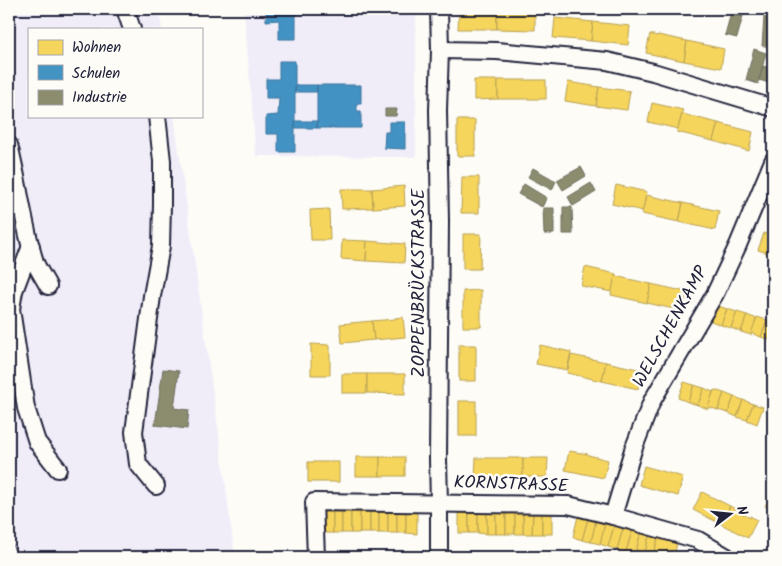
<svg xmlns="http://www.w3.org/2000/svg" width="782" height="566" font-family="Kalam,sans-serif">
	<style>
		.built { fill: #f0edf9 }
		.homes { fill: #f6d55c; stroke: #b69f52 }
		.schools { fill: #4393c3; stroke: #39719a }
		.industry { fill: #8c8c6e; stroke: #6c6c5f }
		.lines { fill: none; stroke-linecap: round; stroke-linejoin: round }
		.minor-casing { stroke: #22223b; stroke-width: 20 }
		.minor { stroke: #fdfcf7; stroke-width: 16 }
		.rail-casing { stroke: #22223b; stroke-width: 5.5 }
		.rail { stroke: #fdfcf7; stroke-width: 4; stroke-dasharray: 11; stroke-linecap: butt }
		.labels { text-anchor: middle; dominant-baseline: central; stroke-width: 5; stroke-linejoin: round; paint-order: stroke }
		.street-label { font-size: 18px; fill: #22223b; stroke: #fdfcf7 }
	</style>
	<rect width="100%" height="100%" fill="#fdfcf7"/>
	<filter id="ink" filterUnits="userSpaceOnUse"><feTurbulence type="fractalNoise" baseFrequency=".02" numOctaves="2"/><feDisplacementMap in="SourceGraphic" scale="10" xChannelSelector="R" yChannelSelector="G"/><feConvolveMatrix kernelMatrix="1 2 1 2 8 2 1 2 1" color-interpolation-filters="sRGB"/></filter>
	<g filter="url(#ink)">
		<g class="built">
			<path d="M 9,9 L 159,9 L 162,29 L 29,29 L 29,116 L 174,116 L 220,442 L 235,557 L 9,557 Z"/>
			<path d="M 244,9 L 416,9 L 416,157 L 256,156 Z"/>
		</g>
		<g class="homes">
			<path d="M 459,9 L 497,9 L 497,29 L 458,29 Z"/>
			<path d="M 497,9 L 535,10 L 535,30 L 497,29 Z"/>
			<path d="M 555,18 L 593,22 L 591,41 L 553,38 Z"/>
			<path d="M 593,22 L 630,26 L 628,45 L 591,41 Z"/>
			<path d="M 650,34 L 657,36 L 658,35 L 687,41 L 684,61 L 646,53 Z"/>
			<path d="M 687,41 L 724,49 L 721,68 L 684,61 Z"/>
			<path d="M 474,80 L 498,80 L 498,99 L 474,100 Z"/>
			<rect x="498" y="80" width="48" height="19"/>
			<path d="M 568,82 L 599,87 L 596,106 L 565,101 Z"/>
			<path d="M 599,87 L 630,91 L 627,110 L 596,106 Z"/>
			<path d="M 652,103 L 683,110 L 678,129 L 648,122 Z"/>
			<path d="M 682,114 L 718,123 L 713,141 L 677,132 Z"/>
			<rect x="457" y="120" width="18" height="36"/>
			<path d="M 718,123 L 753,132 L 749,151 L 713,141 Z"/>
			<path d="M 462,177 L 479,177 L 479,213 L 461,213 Z"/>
			<path d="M 616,185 L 647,192 L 643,211 L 612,204 Z"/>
			<path d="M 404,186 L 405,206 L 373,208 L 372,189 Z"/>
			<path d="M 341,189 L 372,189 L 373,208 L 342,209 Z"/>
			<path d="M 646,195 L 683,203 L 679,222 L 642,214 Z"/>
			<path d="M 683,203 L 719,211 L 715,230 L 679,222 Z"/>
			<path d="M 329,209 L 330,240 L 311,240 L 310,210 Z"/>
			<path d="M 764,233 L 773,236 L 768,253 L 758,250 Z"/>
			<path d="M 463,234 L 481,234 L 480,269 L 463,269 Z"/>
			<path d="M 342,240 L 367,241 L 366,261 L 341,259 Z"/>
			<path d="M 367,241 L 405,244 L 404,263 L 366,261 Z"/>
			<path d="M 585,267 L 616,274 L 612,292 L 581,286 Z"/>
			<path d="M 615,276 L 651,284 L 647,303 L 611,295 Z"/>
			<path d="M 651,284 L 687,292 L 683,311 L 647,303 Z"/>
			<path d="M 481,290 L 481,327 L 463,327 L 463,291 Z"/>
			<path d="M 716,305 L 727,309 L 721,325 L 711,321 Z"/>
			<path d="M 727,309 L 737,312 L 731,328 L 721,325 Z"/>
			<path d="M 737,312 L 747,315 L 741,332 L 731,328 Z"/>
			<path d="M 747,315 L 757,319 L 751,335 L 741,332 Z"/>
			<path d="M 403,317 L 405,337 L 374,340 L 372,321 L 395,319 L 395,318 Z"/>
			<path d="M 757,317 L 767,320 L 761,337 L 751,333 Z"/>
			<path d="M 767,320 L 773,322 L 773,333 L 771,340 L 761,337 Z"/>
			<path d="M 372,321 L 374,340 L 342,343 L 340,324 Z"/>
			<path d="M 311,344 L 330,345 L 330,375 L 311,375 Z"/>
			<rect x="459" y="345" width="17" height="36"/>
			<path d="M 540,345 L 571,352 L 567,370 L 536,364 Z"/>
			<path d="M 571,355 L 606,362 L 602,381 L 567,373 Z"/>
			<path d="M 606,362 L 642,370 L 638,389 L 602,381 Z"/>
			<rect x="342" y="374" width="25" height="19"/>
			<path d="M 367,374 L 405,374 L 405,394 L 367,393 Z"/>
			<path d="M 684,382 L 694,385 L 688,402 L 678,398 Z"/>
			<path d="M 694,385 L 704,388 L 698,405 L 688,402 Z"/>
			<path d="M 704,388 L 713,392 L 708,409 L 698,405 Z"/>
			<path d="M 714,390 L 724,393 L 718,410 L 708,407 Z"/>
			<path d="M 724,393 L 734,397 L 728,413 L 718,410 Z"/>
			<path d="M 734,397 L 743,400 L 737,417 L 728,413 Z"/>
			<path d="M 743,400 L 753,404 L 747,420 L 737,417 Z"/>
			<rect x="459" y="401" width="17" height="35"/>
			<path d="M 753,404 L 763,407 L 757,424 L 747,420 Z"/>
			<path d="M 569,451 L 588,454 L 588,455 L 608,460 L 604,478 L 565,470 Z"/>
			<rect x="356" y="457" width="24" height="19"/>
			<rect x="380" y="457" width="25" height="19"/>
			<path d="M 476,458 L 523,458 L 523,477 L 475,477 Z"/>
			<path d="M 523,458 L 548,458 L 547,477 L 523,477 Z"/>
			<rect x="308" y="462" width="31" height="20"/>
			<path d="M 644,466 L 683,477 L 678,496 L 639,485 Z"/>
			<path d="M 702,492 L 730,506 L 721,524 L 693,510 Z"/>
			<path d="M 773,492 L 773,510 L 765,506 Z"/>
			<path d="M 730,506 L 750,518 L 750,516 L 757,520 L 748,538 L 721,524 Z"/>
			<rect x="323" y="512" width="10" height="21"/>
			<rect x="333" y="512" width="9" height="21"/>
			<rect x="342" y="512" width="9" height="21"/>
			<rect x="351" y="512" width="9" height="21"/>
			<rect x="360" y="512" width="10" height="21"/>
			<rect x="370" y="512" width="9" height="21"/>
			<rect x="379" y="512" width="9" height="21"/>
			<rect x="388" y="512" width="9" height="21"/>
			<rect x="397" y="512" width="9" height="21"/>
			<path d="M 406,512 L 417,512 L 417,534 L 406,533 Z"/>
			<rect x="459" y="512" width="10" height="21"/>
			<rect x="469" y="512" width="9" height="21"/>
			<path d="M 478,512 L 487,512 L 487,534 L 478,533 Z"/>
			<rect x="487" y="512" width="9" height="22"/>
			<path d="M 496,512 L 506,513 L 506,534 L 496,534 Z"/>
			<path d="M 533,512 L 542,513 L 542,534 L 532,534 Z"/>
			<path d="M 533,512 L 532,534 L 523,534 L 523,513 Z"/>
			<rect x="506" y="513" width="9" height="21"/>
			<rect x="515" y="513" width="8" height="21"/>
			<rect x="542" y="513" width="10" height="21"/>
			<path d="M 578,516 L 588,519 L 582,540 L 573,537 Z"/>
			<path d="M 588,519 L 596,521 L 591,542 L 582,540 Z"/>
			<path d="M 596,521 L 605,524 L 600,544 L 591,542 Z"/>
			<path d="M 605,524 L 614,526 L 608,547 L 600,544 Z"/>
			<path d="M 614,526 L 623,529 L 617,550 L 608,547 Z"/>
			<path d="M 623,529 L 632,531 L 626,552 L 617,550 Z"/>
			<path d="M 632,531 L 641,533 L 635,554 L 626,552 Z"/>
			<path d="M 641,533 L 649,536 L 644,557 L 635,554 Z"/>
			<path d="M 649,536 L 658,538 L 653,557 L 644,557 Z"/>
			<path d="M 658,538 L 677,543 L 674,557 L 653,557 Z"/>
		</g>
		<g class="schools">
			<path d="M 266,9 L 296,9 L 296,39 L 279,39 L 279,20 L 266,21 Z"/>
			<rect x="296" y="9" width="21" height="5"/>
			<rect x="317" y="9" width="44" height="5"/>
			<path d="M 279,61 L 295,61 L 295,152 L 278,152 L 278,134 L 266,134 L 266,116 L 278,115 L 279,98 L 266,98 L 266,79 L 279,79 Z"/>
			<path d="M 296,85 L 317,85 L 317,92 L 295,92 Z"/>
			<path d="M 317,85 L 361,85 L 361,103 L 357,103 L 357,111 L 361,111 L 361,128 L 317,128 Z"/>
			<rect x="295" y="121" width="22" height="7"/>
			<path d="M 389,122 L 405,122 L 405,149 L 384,148 L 385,132 L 389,132 Z"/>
		</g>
		<g class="industry">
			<path d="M 732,9 L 744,12 L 737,38 L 725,35 Z"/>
			<path d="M 764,17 L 773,19 L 773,46 L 762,46 Z"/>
			<path d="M 754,49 L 766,53 L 758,84 L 746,80 Z"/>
			<path d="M 763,66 L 770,68 L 769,72 L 772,73 L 769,83 L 759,80 Z"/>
			<path d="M 385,109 L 397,109 L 396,116 L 385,116 Z"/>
			<path d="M 581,167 L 586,176 L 563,190 L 557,180 Z"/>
			<path d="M 533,168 L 556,181 L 552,190 L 528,177 Z"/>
			<path d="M 591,183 L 596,192 L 573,206 L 568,197 Z"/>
			<path d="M 524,184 L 547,198 L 542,207 L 518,194 Z"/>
			<path d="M 563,207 L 572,207 L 573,234 L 563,234 Z"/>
			<path d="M 543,208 L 554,208 L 554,234 L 544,234 Z"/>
			<path d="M 163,369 L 179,371 L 174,408 L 189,410 L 187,429 L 155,425 Z"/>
		</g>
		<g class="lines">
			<defs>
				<g id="minor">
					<path d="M 125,9 L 132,29"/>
					<path d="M 439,9 L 440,50 L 438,110 L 440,221 L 438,459 L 439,503 L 439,557"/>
					<path d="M 440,50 L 497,51 L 607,61 L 653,72 L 773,108"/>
					<path d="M 9,145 C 19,184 23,224 35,262 C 38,270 44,278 48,286"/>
					<path d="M 31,246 L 14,291 L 11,309 L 26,408 L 37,442 L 58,469"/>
					<path d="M 156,486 L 138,464 L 134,432 L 152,296 L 161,246 L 162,204 L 162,161 L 157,116"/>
					<path d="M 613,516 L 633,450 L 652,401 L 715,294 L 738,245 L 773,161"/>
					<path d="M 316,557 L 314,502 L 568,505 L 613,516 L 698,540 L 727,557"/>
				</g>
			</defs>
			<use href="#minor" class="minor-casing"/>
			<use href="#minor" class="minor"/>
			<defs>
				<path id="rail" d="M 9,543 L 15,557"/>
			</defs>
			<use href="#rail" class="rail-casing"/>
			<use href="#rail" class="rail"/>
		</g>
	</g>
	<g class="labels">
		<g class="street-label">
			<text transform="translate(419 283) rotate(-90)">ZOPPENBRÜCKSTRASSE</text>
			<text transform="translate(671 327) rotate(-61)">WELSCHENKAMP</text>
			<text transform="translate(511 485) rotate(2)">KORNSTRASSE</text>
		</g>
	</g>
	<rect width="782" height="566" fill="none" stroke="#fdfcf7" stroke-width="30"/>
	<rect x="15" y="15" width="752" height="536" fill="none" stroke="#22223b" stroke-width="2" filter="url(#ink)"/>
	<rect x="28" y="28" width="175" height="90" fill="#fdfcf7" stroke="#a5a5ac"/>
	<rect x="38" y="40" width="25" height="15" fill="#f6d55c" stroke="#a5a5ac"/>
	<text x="72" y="52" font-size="15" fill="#22223b">Wohnen</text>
	<rect x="38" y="65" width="25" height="15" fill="#4393c3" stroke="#a5a5ac"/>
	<text x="72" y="78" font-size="15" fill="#22223b">Schulen</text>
	<rect x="38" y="90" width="25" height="15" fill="#8c8c6e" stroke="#a5a5ac"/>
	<text x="72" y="102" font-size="15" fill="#22223b">Industrie</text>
	<g transform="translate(730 514) rotate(74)" stroke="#fdfcf7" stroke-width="4" paint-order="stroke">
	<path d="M0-4L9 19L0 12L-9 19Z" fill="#22223b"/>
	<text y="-8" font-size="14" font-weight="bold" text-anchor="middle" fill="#22223b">N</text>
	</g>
</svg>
